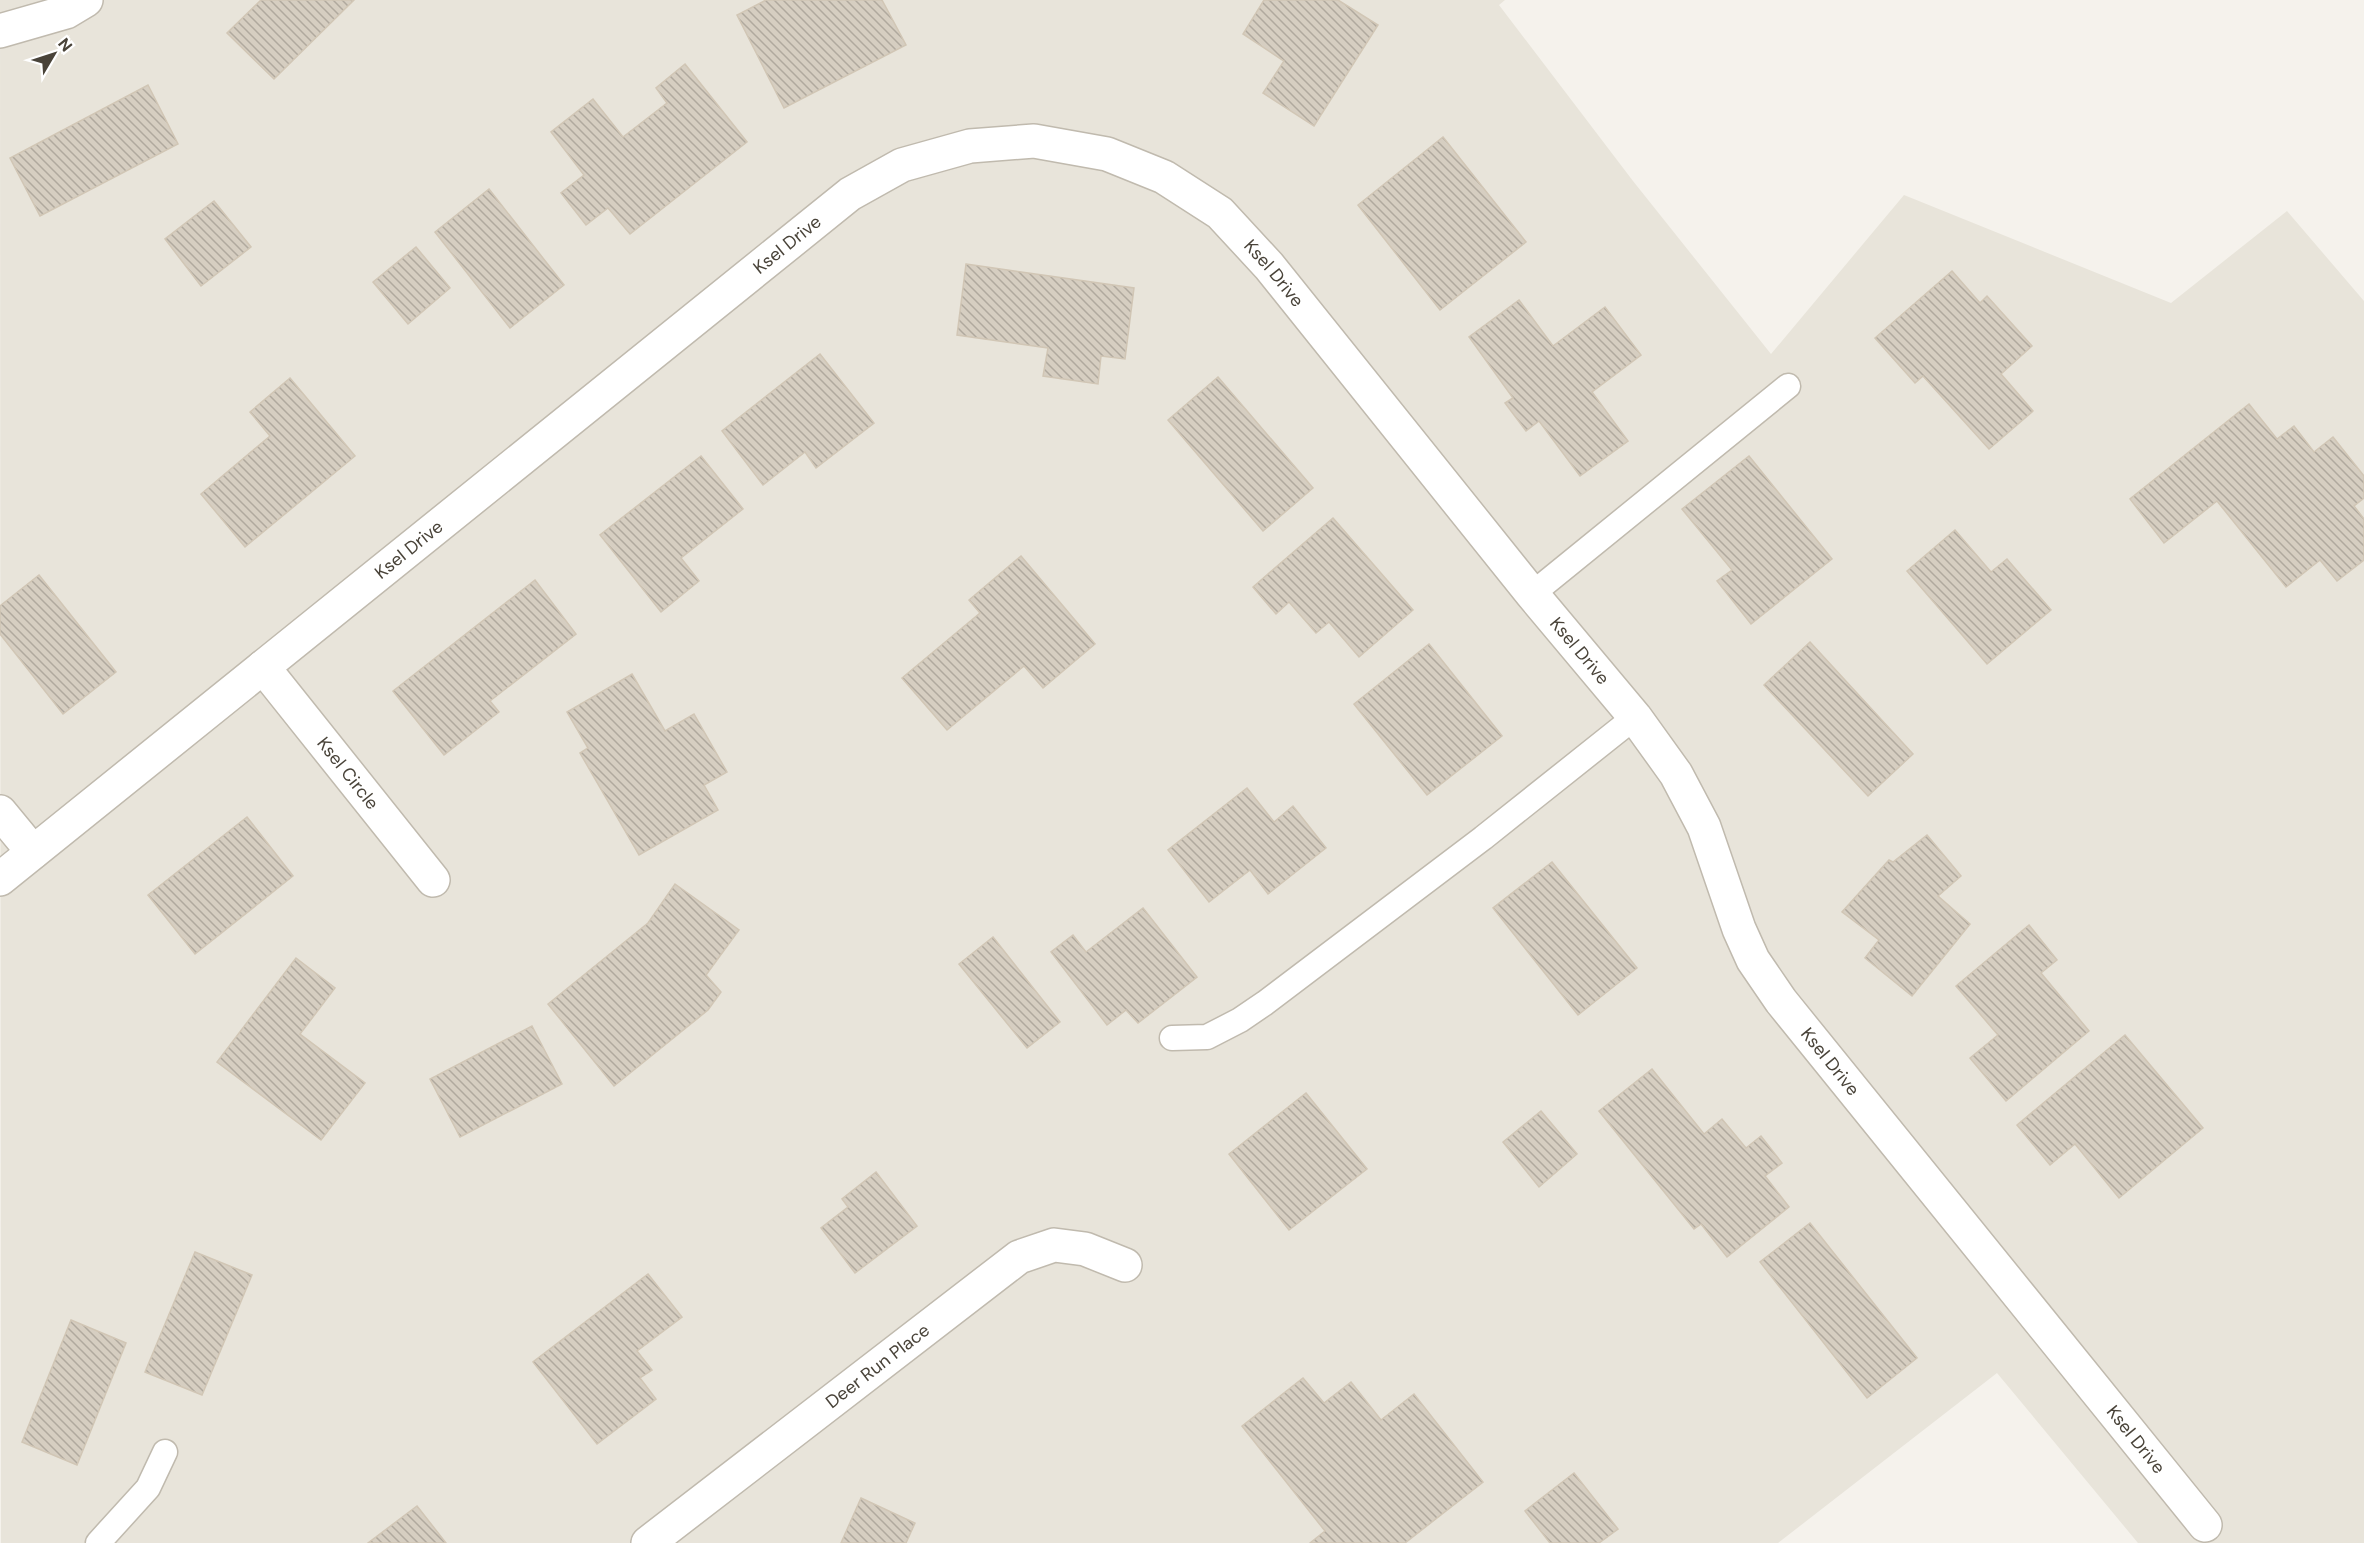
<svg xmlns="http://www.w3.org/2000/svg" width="2364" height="1543" font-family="'DM Sans',sans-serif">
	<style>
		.residential { fill: #e8e4da }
		.building { fill: url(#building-back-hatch); stroke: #d1c6b5; stroke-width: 1.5 }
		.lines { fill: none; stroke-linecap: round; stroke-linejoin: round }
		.lane-casing { stroke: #c0baae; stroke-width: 27 }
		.street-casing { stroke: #c0baae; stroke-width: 36 }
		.lane { stroke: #fff; stroke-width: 24 }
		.street { stroke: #fff; stroke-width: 33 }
		.labels { text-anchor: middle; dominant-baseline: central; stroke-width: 4.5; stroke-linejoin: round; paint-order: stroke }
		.street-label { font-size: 18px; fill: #494339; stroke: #fff }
	</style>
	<defs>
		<pattern id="building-back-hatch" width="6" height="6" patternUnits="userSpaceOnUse" patternTransform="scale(1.5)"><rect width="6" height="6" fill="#d6cec1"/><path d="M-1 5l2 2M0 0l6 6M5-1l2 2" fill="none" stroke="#b0a99e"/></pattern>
	</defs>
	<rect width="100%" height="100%" fill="#f5f2ec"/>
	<path class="residential" d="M 0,0 L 1505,0 L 1499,5 L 1633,181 L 1771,354 L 1904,195 L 2171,303 L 2287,211 L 2364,301 L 2364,1543 L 2138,1543 L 1997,1373 L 1778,1543 L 1,1543 Z"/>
	<g class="building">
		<path d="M 261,0 L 354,0 L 274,79 L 227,33 Z"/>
		<path d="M 766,0 L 882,0 L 906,45 L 784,108 L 737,15 Z"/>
		<path d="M 1264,0 L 1338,0 L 1378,25 L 1314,126 L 1263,93 L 1284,61 L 1243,34 Z"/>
		<path d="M 685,64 L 747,142 L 630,234 L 608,208 L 586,225 L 561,193 L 584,175 L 551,132 L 593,99 L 623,137 L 667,103 L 656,88 Z"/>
		<path d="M 148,85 L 178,144 L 40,216 L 10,158 Z"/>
		<path d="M 1443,137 L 1526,242 L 1440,310 L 1358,205 Z"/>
		<path d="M 489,189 L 564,285 L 510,328 L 435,232 Z"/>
		<path d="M 214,201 L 251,247 L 201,286 L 165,239 Z"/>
		<path d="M 416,247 L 450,288 L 408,324 L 373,282 Z"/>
		<path d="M 966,264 L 1134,288 L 1125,359 L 1101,356 L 1098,384 L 1043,376 L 1048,348 L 957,335 Z"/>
		<path d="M 1952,271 L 1980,303 L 1987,296 L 2032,346 L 2001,374 L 2033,411 L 1989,449 L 1923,376 L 1915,383 L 1875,338 Z"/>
		<path d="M 1519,300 L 1553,346 L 1605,307 L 1641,355 L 1592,392 L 1628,441 L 1580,476 L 1539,421 L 1526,431 L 1505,403 L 1513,398 L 1469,337 Z"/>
		<path d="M 820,354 L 874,423 L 816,468 L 805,452 L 763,485 L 722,431 Z"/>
		<path d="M 1218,377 L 1313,488 L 1263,531 L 1168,420 Z"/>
		<path d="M 290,378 L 355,456 L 245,547 L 201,494 L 270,436 L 250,412 Z"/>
		<path d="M 2249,404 L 2277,439 L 2294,426 L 2314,452 L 2333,437 L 2364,476 L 2364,498 L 2354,506 L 2364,519 L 2364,560 L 2337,581 L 2320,560 L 2286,587 L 2217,501 L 2164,543 L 2130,499 Z"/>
		<path d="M 701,456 L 743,509 L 681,558 L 699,581 L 661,612 L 600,535 Z"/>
		<path d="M 1749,456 L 1832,559 L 1751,624 L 1717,581 L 1732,570 L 1682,509 Z"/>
		<path d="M 1333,518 L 1413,610 L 1359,657 L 1329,622 L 1316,633 L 1289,602 L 1276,614 L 1253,587 Z"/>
		<path d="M 1955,530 L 1991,572 L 2007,559 L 2051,610 L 1987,664 L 1907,571 Z"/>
		<path d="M 1021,556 L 1095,644 L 1043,688 L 1024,666 L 947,730 L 902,678 L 980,613 L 969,600 Z"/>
		<path d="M 39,575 L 116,672 L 63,714 L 0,634 L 0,606 Z"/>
		<path d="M 535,580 L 576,634 L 490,701 L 499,712 L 444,755 L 393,691 Z"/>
		<path d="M 1810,642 L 1913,754 L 1868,796 L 1764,685 Z"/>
		<path d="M 1429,644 L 1502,736 L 1427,795 L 1354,704 Z"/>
		<path d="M 632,674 L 665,731 L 694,714 L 727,772 L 704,785 L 718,810 L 639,855 L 580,753 L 588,748 L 567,712 Z"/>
		<path d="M 1247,788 L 1274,822 L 1293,806 L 1326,848 L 1268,894 L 1250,870 L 1209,902 L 1168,850 Z"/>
		<path d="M 247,817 L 293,876 L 195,954 L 148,895 Z"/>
		<path d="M 1927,835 L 1961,876 L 1938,896 L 1970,924 L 1912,996 L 1865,958 L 1879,940 L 1842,912 L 1889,860 L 1893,862 Z"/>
		<path d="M 1552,862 L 1637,968 L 1578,1015 L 1493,908 Z"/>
		<path d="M 675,884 L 739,930 L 706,975 L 721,992 L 708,1010 L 614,1086 L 548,1004 L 648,923 Z"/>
		<path d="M 1143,908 L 1197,977 L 1138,1023 L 1126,1010 L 1107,1025 L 1051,952 L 1073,935 L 1086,952 Z"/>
		<path d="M 2029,925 L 2057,960 L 2041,973 L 2089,1031 L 2006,1101 L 1970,1058 L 1998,1035 L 1956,986 Z"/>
		<path d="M 993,937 L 1060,1022 L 1027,1048 L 959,964 Z"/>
		<path d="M 296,958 L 335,988 L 300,1034 L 365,1083 L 321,1140 L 217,1062 Z"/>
		<path d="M 532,1026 L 562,1084 L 460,1137 L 430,1079 Z"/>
		<path d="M 2125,1035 L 2203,1128 L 2119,1198 L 2075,1144 L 2050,1165 L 2017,1125 Z"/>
		<path d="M 1652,1069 L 1704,1134 L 1722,1119 L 1746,1148 L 1761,1136 L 1782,1163 L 1765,1176 L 1789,1207 L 1727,1257 L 1701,1224 L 1694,1229 L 1599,1111 Z"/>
		<path d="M 1306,1093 L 1367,1169 L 1289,1230 L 1229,1154 Z"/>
		<path d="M 1541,1111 L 1577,1154 L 1539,1187 L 1503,1142 Z"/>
		<path d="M 876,1172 L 917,1226 L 855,1273 L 821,1228 L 848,1207 L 842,1199 Z"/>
		<path d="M 1810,1223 L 1917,1358 L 1867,1398 L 1760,1262 Z"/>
		<path d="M 195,1252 L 252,1275 L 202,1395 L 145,1372 Z"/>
		<path d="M 648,1274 L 682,1317 L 637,1351 L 652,1370 L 640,1378 L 656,1399 L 597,1444 L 533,1362 Z"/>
		<path d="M 71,1320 L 126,1343 L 77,1465 L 22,1442 Z"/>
		<path d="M 1303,1378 L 1324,1403 L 1351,1382 L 1381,1420 L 1414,1394 L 1483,1482 L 1405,1543 L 1310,1543 L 1325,1531 L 1242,1426 Z"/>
		<path d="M 1574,1473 L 1618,1529 L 1599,1543 L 1550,1543 L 1525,1511 Z"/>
		<path d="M 861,1498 L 915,1523 L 906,1543 L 841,1543 Z"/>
		<path d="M 417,1506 L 446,1543 L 368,1543 Z"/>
	</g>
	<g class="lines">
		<defs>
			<g id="lane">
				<path d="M 1532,594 L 1788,386"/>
				<path d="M 1172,1038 L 1207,1037 L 1240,1020 L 1265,1003 L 1483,838 L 1635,717"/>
				<path d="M 98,1543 L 148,1488 L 165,1452"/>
			</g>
			<g id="street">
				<path d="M 0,31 L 66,12 L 86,0"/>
				<path id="s1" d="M 263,667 L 433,880"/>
				<path d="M 0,812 L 33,852"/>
				<path id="s2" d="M 0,879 L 850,194 L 902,165 L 970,146 L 1034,141 L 1107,154 L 1164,177 L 1220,213 L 1269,266 L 1532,594 L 1635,717 L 1676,774 L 1704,827 L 1739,929 L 1753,960 L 1781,1001 L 2205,1525"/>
				<path id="s3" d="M 648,1543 L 1019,1257 L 1054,1245 L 1085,1249 L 1125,1265"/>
			</g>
		</defs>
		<use href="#lane" class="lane-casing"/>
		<use href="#street" class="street-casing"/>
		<use href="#lane" class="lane"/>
		<use href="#street" class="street"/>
	</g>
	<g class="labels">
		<g class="street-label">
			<text stroke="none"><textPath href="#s2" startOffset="1011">Ksel Drive</textPath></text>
			<text stroke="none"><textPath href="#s2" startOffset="1569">Ksel Drive</textPath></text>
			<text stroke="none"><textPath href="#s2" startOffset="525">Ksel Drive</textPath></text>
			<text stroke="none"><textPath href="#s2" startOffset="2055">Ksel Drive</textPath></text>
			<text stroke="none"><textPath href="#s1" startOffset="136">Ksel Circle</textPath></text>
			<text stroke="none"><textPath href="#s2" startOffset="2541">Ksel Drive</textPath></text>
			<text stroke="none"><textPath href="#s3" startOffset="290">Deer Run Place</textPath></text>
			<text stroke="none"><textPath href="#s2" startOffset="3027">Ksel Drive</textPath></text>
		</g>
	</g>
	<g transform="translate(54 54) rotate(51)" stroke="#ffffff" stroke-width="4.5" paint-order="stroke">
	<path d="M0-4.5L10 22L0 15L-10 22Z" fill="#494339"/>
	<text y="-9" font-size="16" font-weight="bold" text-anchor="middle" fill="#494339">N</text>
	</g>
</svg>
